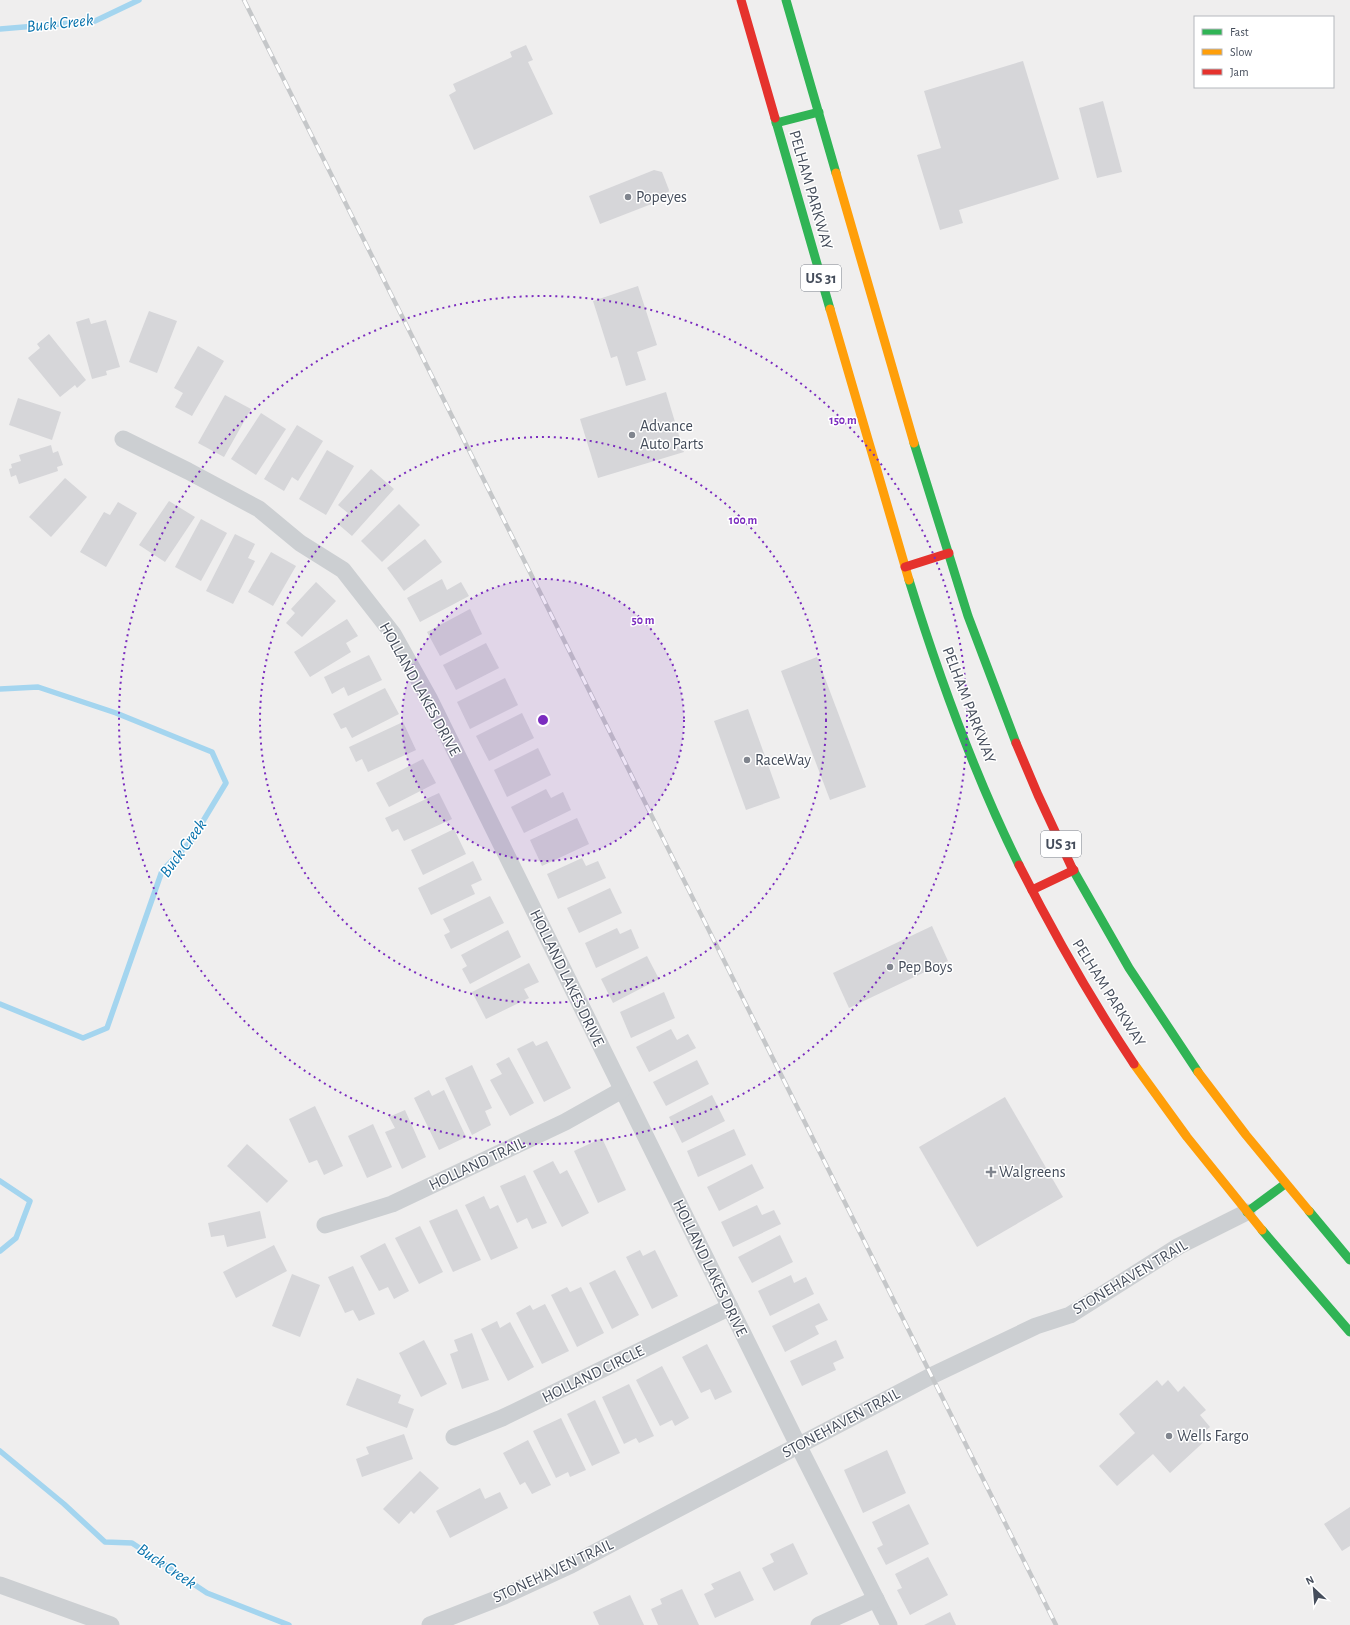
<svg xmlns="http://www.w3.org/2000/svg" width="1350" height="1625" font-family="'Alegreya Sans',sans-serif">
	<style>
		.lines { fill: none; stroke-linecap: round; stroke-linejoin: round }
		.stream { stroke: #a4d5ef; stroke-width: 5.5 }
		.building { fill: #d6d6d9 }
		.street { stroke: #cccfd2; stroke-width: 17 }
		.fast { stroke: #30b455; stroke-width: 9 }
		.slow { stroke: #ff9f0a; stroke-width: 9 }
		.jam { stroke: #e5322d; stroke-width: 9 }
		.rail-casing { stroke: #c5c7c9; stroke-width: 4.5 }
		.rail { stroke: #fff; stroke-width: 3; stroke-dasharray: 9; stroke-linecap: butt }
		.ring { fill: none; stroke: #7b2cbf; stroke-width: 2; stroke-dasharray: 2 4 }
		.poi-dot { fill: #80858e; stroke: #fff; stroke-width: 1.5 }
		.labels { text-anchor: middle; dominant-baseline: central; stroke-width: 3; stroke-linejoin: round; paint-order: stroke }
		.shield { fill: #fff; stroke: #7d828c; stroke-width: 1 }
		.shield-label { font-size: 15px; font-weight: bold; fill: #454d5b }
		.street-label { font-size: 16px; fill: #454d5b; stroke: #fff }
		.poi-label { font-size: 16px; fill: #454d5b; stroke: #fff; text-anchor: start }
		.water-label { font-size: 17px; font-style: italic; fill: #0772ac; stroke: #fff }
		.centre { fill: #7b2cbf; stroke: #fff; stroke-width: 2 }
		.ring-label { font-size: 12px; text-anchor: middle; font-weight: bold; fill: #7b2cbf; stroke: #fff; stroke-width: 3; stroke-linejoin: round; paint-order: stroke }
	</style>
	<rect width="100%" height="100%" fill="#efeeee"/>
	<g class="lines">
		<g class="stream">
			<path d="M 0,29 L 95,21 L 139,0"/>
			<path d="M 0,689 L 38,687 L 116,713 L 212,752 L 226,783 L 191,841 L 162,871 L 107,1028 L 83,1038 L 0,1004"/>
			<path d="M 0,1181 L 30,1201 L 16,1238 L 0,1251"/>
			<path d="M 0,1451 L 64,1504 L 105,1542 L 132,1543 L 207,1593 L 289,1625"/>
		</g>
	</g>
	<g class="building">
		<path d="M 526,45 L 533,60 L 528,62 L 553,114 L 474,150 L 449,95 L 456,91 L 453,84 L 512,57 L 510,52 Z"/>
		<path d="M 1023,61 L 1059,179 L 959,210 L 963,223 L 940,230 L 917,155 L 941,148 L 924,91 Z"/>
		<path d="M 1103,101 L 1122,172 L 1097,178 L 1079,108 Z"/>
		<path d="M 654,170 L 662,172 L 669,190 L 667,198 L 600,224 L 589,196 Z"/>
		<path d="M 638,286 L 657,345 L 637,352 L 646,380 L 626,386 L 617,356 L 611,358 L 593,301 Z"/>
		<path d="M 149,311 L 177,321 L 157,373 L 129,362 Z"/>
		<path d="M 89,318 L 91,324 L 106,320 L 120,367 L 106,371 L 107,375 L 92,379 L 76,322 Z"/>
		<path d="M 49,334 L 86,380 L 77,388 L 75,385 L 60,397 L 28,358 L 40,348 L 37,344 Z"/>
		<path d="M 198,346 L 224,361 L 192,416 L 175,407 L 183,393 L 174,388 Z"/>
		<path d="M 666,392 L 684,452 L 598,478 L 580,419 Z"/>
		<path d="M 225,395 L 251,409 L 224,457 L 198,443 Z"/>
		<path d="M 18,398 L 61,412 L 52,440 L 9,425 Z"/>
		<path d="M 261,413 L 286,429 L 256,475 L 231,459 Z"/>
		<path d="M 297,425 L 323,441 L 298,481 L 292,477 L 284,491 L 264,479 Z"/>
		<path d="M 51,445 L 53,453 L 58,451 L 63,465 L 57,467 L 58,471 L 19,484 L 16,475 L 11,477 L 9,469 L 12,468 L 11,464 L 21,461 L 19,455 Z"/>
		<path d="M 327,450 L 354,466 L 326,515 L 299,499 Z"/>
		<path d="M 371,469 L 394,489 L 352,536 L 338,524 L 348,513 L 338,505 Z"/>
		<path d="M 65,478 L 87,497 L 51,537 L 29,517 Z"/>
		<path d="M 169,501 L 195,517 L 165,562 L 139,545 Z"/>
		<path d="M 118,502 L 137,513 L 106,567 L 80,552 L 104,512 L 110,515 Z"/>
		<path d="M 399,504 L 420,525 L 382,562 L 361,541 Z"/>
		<path d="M 201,519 L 227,533 L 201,581 L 175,567 Z"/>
		<path d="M 235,534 L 255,544 L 248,558 L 255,561 L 233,604 L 206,591 Z"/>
		<path d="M 425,539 L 442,562 L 404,591 L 387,568 Z"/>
		<path d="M 271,552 L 296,566 L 273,606 L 248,592 Z"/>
		<path d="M 442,579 L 447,590 L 461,582 L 469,596 L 420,622 L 407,598 Z"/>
		<path d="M 316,582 L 336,601 L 302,637 L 286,623 L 295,613 L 291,609 Z"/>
		<path d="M 470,609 L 482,634 L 440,656 L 427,632 Z"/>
		<path d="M 347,619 L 358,636 L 346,643 L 351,652 L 310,677 L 294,652 Z"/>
		<path d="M 486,643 L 499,668 L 456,690 L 443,665 Z"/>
		<path d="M 369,655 L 382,680 L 348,696 L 344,687 L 332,694 L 324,677 Z"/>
		<path d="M 817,657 L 866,787 L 830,800 L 781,671 Z"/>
		<path d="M 505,678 L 518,705 L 470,729 L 457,702 Z"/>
		<path d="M 385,688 L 399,714 L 352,738 L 346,727 L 341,729 L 333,714 Z"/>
		<path d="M 748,709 L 780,798 L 746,810 L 714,721 Z"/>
		<path d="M 522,713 L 534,738 L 489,761 L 476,736 Z"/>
		<path d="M 403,722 L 416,750 L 368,772 L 362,759 L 356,762 L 349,747 Z"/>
		<path d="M 538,748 L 551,775 L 507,797 L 494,770 Z"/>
		<path d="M 423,759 L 436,783 L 389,807 L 376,783 Z"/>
		<path d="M 546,789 L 551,798 L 563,792 L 571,810 L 524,833 L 511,807 Z"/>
		<path d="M 439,793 L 452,819 L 404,841 L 398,829 L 392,832 L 385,818 Z"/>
		<path d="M 577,818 L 589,844 L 542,866 L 530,840 Z"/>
		<path d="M 454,829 L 466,854 L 423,875 L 411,850 Z"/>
		<path d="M 582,858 L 586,866 L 598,861 L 606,878 L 558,899 L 547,874 Z"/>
		<path d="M 473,861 L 482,880 L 471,885 L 475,894 L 431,915 L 418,888 Z"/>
		<path d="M 610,888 L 622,913 L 579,933 L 567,908 Z"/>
		<path d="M 490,896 L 504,923 L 451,949 L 444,935 L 450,932 L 443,919 Z"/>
		<path d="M 932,926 L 948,961 L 849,1008 L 833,973 Z"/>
		<path d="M 617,928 L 620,934 L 631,929 L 639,948 L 596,968 L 585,943 Z"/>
		<path d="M 508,930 L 521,957 L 470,984 L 462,969 L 467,966 L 461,955 Z"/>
		<path d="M 647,956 L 659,979 L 613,1003 L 601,979 Z"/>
		<path d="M 529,963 L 539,982 L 524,989 L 529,998 L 486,1019 L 472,992 Z"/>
		<path d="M 664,992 L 675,1018 L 631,1038 L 620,1012 Z"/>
		<path d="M 671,1029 L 677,1040 L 688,1034 L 696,1048 L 649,1072 L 636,1047 Z"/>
		<path d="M 533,1041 L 536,1046 L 547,1041 L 571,1088 L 544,1102 L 517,1049 Z"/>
		<path d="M 509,1057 L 534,1103 L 510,1116 L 490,1080 L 502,1074 L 496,1064 Z"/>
		<path d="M 697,1060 L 709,1084 L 666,1106 L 653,1082 Z"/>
		<path d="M 472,1065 L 492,1108 L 485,1111 L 491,1125 L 472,1135 L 445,1078 Z"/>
		<path d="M 429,1090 L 432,1096 L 444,1090 L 466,1137 L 439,1150 L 414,1098 Z"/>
		<path d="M 712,1095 L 725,1121 L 682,1143 L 669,1117 Z"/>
		<path d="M 1005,1097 L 1063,1197 L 977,1247 L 919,1147 Z"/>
		<path d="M 315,1106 L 343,1166 L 324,1175 L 317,1160 L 309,1163 L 289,1119 Z"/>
		<path d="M 405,1110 L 426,1157 L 402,1169 L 385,1132 L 395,1128 L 389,1117 Z"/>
		<path d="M 373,1124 L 392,1167 L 367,1178 L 348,1136 Z"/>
		<path d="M 734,1129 L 746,1155 L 698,1177 L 687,1151 Z"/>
		<path d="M 602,1138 L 626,1190 L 598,1203 L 574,1151 Z"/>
		<path d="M 247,1144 L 288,1181 L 267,1203 L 227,1166 Z"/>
		<path d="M 553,1161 L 560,1174 L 567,1170 L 589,1213 L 562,1227 L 533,1171 Z"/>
		<path d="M 752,1164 L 764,1188 L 719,1211 L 707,1187 Z"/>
		<path d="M 525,1175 L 547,1223 L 532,1229 L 527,1218 L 517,1223 L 500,1186 Z"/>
		<path d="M 484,1196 L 490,1209 L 498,1205 L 518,1248 L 491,1260 L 465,1205 Z"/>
		<path d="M 757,1205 L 762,1215 L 774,1210 L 781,1224 L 733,1247 L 721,1222 Z"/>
		<path d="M 457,1209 L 481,1260 L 453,1272 L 429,1221 Z"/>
		<path d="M 260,1211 L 266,1238 L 227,1247 L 224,1235 L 211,1237 L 208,1223 Z"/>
		<path d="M 420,1226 L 443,1272 L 419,1284 L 395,1238 Z"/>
		<path d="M 780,1235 L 793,1262 L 752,1283 L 738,1257 Z"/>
		<path d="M 385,1243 L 409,1291 L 394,1299 L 388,1287 L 379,1291 L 360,1256 Z"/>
		<path d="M 274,1245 L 287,1271 L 236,1298 L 223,1272 Z"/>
		<path d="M 640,1250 L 643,1256 L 655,1250 L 678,1296 L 652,1309 L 626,1257 Z"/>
		<path d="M 353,1266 L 375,1314 L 359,1321 L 353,1310 L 345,1313 L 328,1277 Z"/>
		<path d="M 615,1270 L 639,1315 L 612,1329 L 589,1283 Z"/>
		<path d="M 292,1274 L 320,1285 L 300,1337 L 272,1326 Z"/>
		<path d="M 791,1275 L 794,1283 L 806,1277 L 814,1294 L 770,1316 L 758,1291 Z"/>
		<path d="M 567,1287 L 570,1292 L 581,1287 L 604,1333 L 577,1347 L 551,1295 Z"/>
		<path d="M 819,1303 L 828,1320 L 815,1326 L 819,1334 L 785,1352 L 772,1326 Z"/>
		<path d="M 545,1304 L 569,1351 L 542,1364 L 516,1313 L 530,1305 L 533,1310 Z"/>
		<path d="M 497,1321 L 500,1328 L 510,1322 L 534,1367 L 508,1381 L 481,1329 Z"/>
		<path d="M 472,1333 L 489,1380 L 462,1389 L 450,1354 L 458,1351 L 454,1340 Z"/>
		<path d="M 424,1340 L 447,1384 L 421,1397 L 399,1353 Z"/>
		<path d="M 836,1340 L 844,1358 L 833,1363 L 836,1370 L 802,1386 L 790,1361 Z"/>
		<path d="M 707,1344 L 732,1392 L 715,1400 L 710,1389 L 701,1393 L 682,1357 Z"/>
		<path d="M 662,1366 L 689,1418 L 675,1426 L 672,1420 L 660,1426 L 636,1380 Z"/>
		<path d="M 357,1378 L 401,1395 L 398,1403 L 414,1409 L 407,1428 L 346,1405 Z"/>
		<path d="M 1157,1380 L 1162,1386 L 1168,1380 L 1178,1392 L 1184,1386 L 1206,1410 L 1200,1415 L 1210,1427 L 1203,1433 L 1208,1438 L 1170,1473 L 1153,1454 L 1117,1486 L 1099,1466 L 1135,1433 L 1119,1414 Z"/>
		<path d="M 629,1384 L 654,1436 L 639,1443 L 636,1438 L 624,1444 L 602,1397 Z"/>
		<path d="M 595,1400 L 620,1453 L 592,1466 L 567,1414 Z"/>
		<path d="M 561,1418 L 586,1470 L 570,1477 L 568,1472 L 556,1478 L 533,1431 Z"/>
		<path d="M 404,1434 L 413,1459 L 362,1477 L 356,1459 L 369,1454 L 366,1447 Z"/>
		<path d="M 528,1440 L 551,1485 L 532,1494 L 525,1482 L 520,1485 L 503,1453 Z"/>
		<path d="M 887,1450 L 906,1493 L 863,1513 L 844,1470 Z"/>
		<path d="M 420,1471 L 439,1488 L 414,1514 L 411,1511 L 399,1524 L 383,1509 Z"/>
		<path d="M 480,1488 L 485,1499 L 500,1492 L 508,1508 L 450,1538 L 436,1511 Z"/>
		<path d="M 909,1504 L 929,1544 L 886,1565 L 877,1548 L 883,1545 L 872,1522 Z"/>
		<path d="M 1350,1507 L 1350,1546 L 1342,1551 L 1324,1524 Z"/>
		<path d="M 793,1543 L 808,1574 L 774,1591 L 762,1568 L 774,1562 L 770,1554 Z"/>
		<path d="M 928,1557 L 948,1595 L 910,1615 L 897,1590 L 902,1588 L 895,1574 Z"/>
		<path d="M 740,1571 L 754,1600 L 715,1618 L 704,1594 L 714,1589 L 711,1584 Z"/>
		<path d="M 682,1589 L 699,1625 L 658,1625 L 651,1609 L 662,1604 L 660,1599 Z"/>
		<path d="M 630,1595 L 644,1625 L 599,1625 L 593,1612 Z"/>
		<path d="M 950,1612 L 956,1625 L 924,1625 Z"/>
	</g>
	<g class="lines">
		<g class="street">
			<path d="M 123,439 L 188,471 L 259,509 L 300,543 L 343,570 L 393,634 L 430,700 L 798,1445 L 889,1625"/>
			<path d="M 325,1225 L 392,1204 L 565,1122 L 622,1090"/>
			<path d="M 454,1437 L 502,1418 L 730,1307"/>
			<path d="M 0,1585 L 111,1625"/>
			<path d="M 430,1625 L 504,1596 L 571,1565 L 931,1376 L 1036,1326 L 1070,1315 L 1179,1246 L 1247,1212"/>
			<path d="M 819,1625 L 876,1599"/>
		</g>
		<g class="fast">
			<path d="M 786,0 L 836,173"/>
			<path d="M 775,118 L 830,309"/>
			<path d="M 776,123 L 819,112"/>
			<path d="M 914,443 L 968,616 L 1016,743"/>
			<path d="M 909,580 C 939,677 974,774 1019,865"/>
			<path d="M 1072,868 L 1129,968 L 1198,1072"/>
			<path d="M 1309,1211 L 1350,1260"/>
			<path d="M 1247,1212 L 1285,1184"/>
			<path d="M 1262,1230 L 1350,1332"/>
		</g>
		<g class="slow">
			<path d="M 836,173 L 914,443"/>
			<path d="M 830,309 L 909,580"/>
			<path d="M 1134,1064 L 1187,1137 L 1262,1230"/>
			<path d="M 1198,1072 L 1246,1135 L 1309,1211"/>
		</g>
		<g class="jam">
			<path d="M 741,0 L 775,118"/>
			<path d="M 905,567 L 949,553"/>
			<path d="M 1016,743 L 1038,795 L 1072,868"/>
			<path d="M 1019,865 C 1054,934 1092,1001 1134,1064"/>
			<path d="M 1032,890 L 1074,870"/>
		</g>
		<defs>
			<path id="rail" d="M 244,0 L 1056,1625"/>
		</defs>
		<use href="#rail" class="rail-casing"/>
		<use href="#rail" class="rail"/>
	</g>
	<circle cx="543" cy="720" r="141" fill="#7b2cbf" fill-opacity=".12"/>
	<g class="ring">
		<circle cx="543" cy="720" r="141"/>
		<circle cx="543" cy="720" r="283"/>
		<circle cx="543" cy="720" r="424"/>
	</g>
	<g class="poi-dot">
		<circle cx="628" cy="197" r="4"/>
		<circle cx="632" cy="435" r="4"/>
		<circle cx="747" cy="760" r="4"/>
		<circle cx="890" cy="967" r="4"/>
		<path d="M989 1166h4v4h4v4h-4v4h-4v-4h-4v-4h4z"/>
		<circle cx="1169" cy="1436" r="4"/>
	</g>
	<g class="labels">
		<g class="shield">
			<rect x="801" y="265" width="40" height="26" rx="3"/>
			<rect x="1041" y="831" width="40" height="26" rx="3"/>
		</g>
		<g class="shield-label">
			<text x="821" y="278">US 31</text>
			<text x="1061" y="844">US 31</text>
		</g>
		<g class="street-label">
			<text transform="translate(811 190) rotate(74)">PELHAM PARKWAY</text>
			<text transform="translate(420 689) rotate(61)">HOLLAND LAKES DRIVE</text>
			<text transform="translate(969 705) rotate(69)">PELHAM PARKWAY</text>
			<text transform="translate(567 978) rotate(64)">HOLLAND LAKES DRIVE</text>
			<text transform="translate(1109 993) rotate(58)">PELHAM PARKWAY</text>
			<text transform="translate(477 1164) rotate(-25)">HOLLAND TRAIL</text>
			<text transform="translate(710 1268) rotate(64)">HOLLAND LAKES DRIVE</text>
			<text transform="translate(1130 1277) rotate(-31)">STONEHAVEN TRAIL</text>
			<text transform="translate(593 1374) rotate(-26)">HOLLAND CIRCLE</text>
			<text transform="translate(841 1423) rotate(-28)">STONEHAVEN TRAIL</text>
			<text transform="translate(553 1571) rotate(-25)">STONEHAVEN TRAIL</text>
		</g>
		<g class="poi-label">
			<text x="636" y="197">Popeyes</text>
			<text x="640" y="426">Advance<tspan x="640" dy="18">Auto Parts</tspan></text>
			<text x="755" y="760">RaceWay</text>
			<text x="898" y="967">Pep Boys</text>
			<text x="999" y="1172">Walgreens</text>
			<text x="1177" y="1436">Wells Fargo</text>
		</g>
		<g class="water-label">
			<text transform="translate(60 23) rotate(-6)">Buck Creek</text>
			<text transform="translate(183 848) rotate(-54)">Buck Creek</text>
			<text transform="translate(167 1566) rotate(34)">Buck Creek</text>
		</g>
	</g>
	<circle cx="543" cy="720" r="6" class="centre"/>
	<g class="ring-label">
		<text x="843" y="424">150 m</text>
		<text x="743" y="524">100 m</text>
		<text x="643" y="624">50 m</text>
	</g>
	<rect x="1194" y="16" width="140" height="72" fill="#ffffff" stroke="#b5b8bd"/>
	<rect x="1202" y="29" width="20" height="6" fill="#30b455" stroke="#b5b8bd"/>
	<text x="1230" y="36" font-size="12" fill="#454d5b">Fast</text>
	<rect x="1202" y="49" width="20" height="6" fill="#ff9f0a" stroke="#b5b8bd"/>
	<text x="1230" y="56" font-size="12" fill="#454d5b">Slow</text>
	<rect x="1202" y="69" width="20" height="6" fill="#e5322d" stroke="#b5b8bd"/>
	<text x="1230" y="76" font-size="12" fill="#454d5b">Jam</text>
	<g transform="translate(1314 1589) rotate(334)" stroke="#ffffff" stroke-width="3" paint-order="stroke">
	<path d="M0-3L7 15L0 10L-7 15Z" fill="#454d5b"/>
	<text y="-6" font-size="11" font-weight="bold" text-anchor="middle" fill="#454d5b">N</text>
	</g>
</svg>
